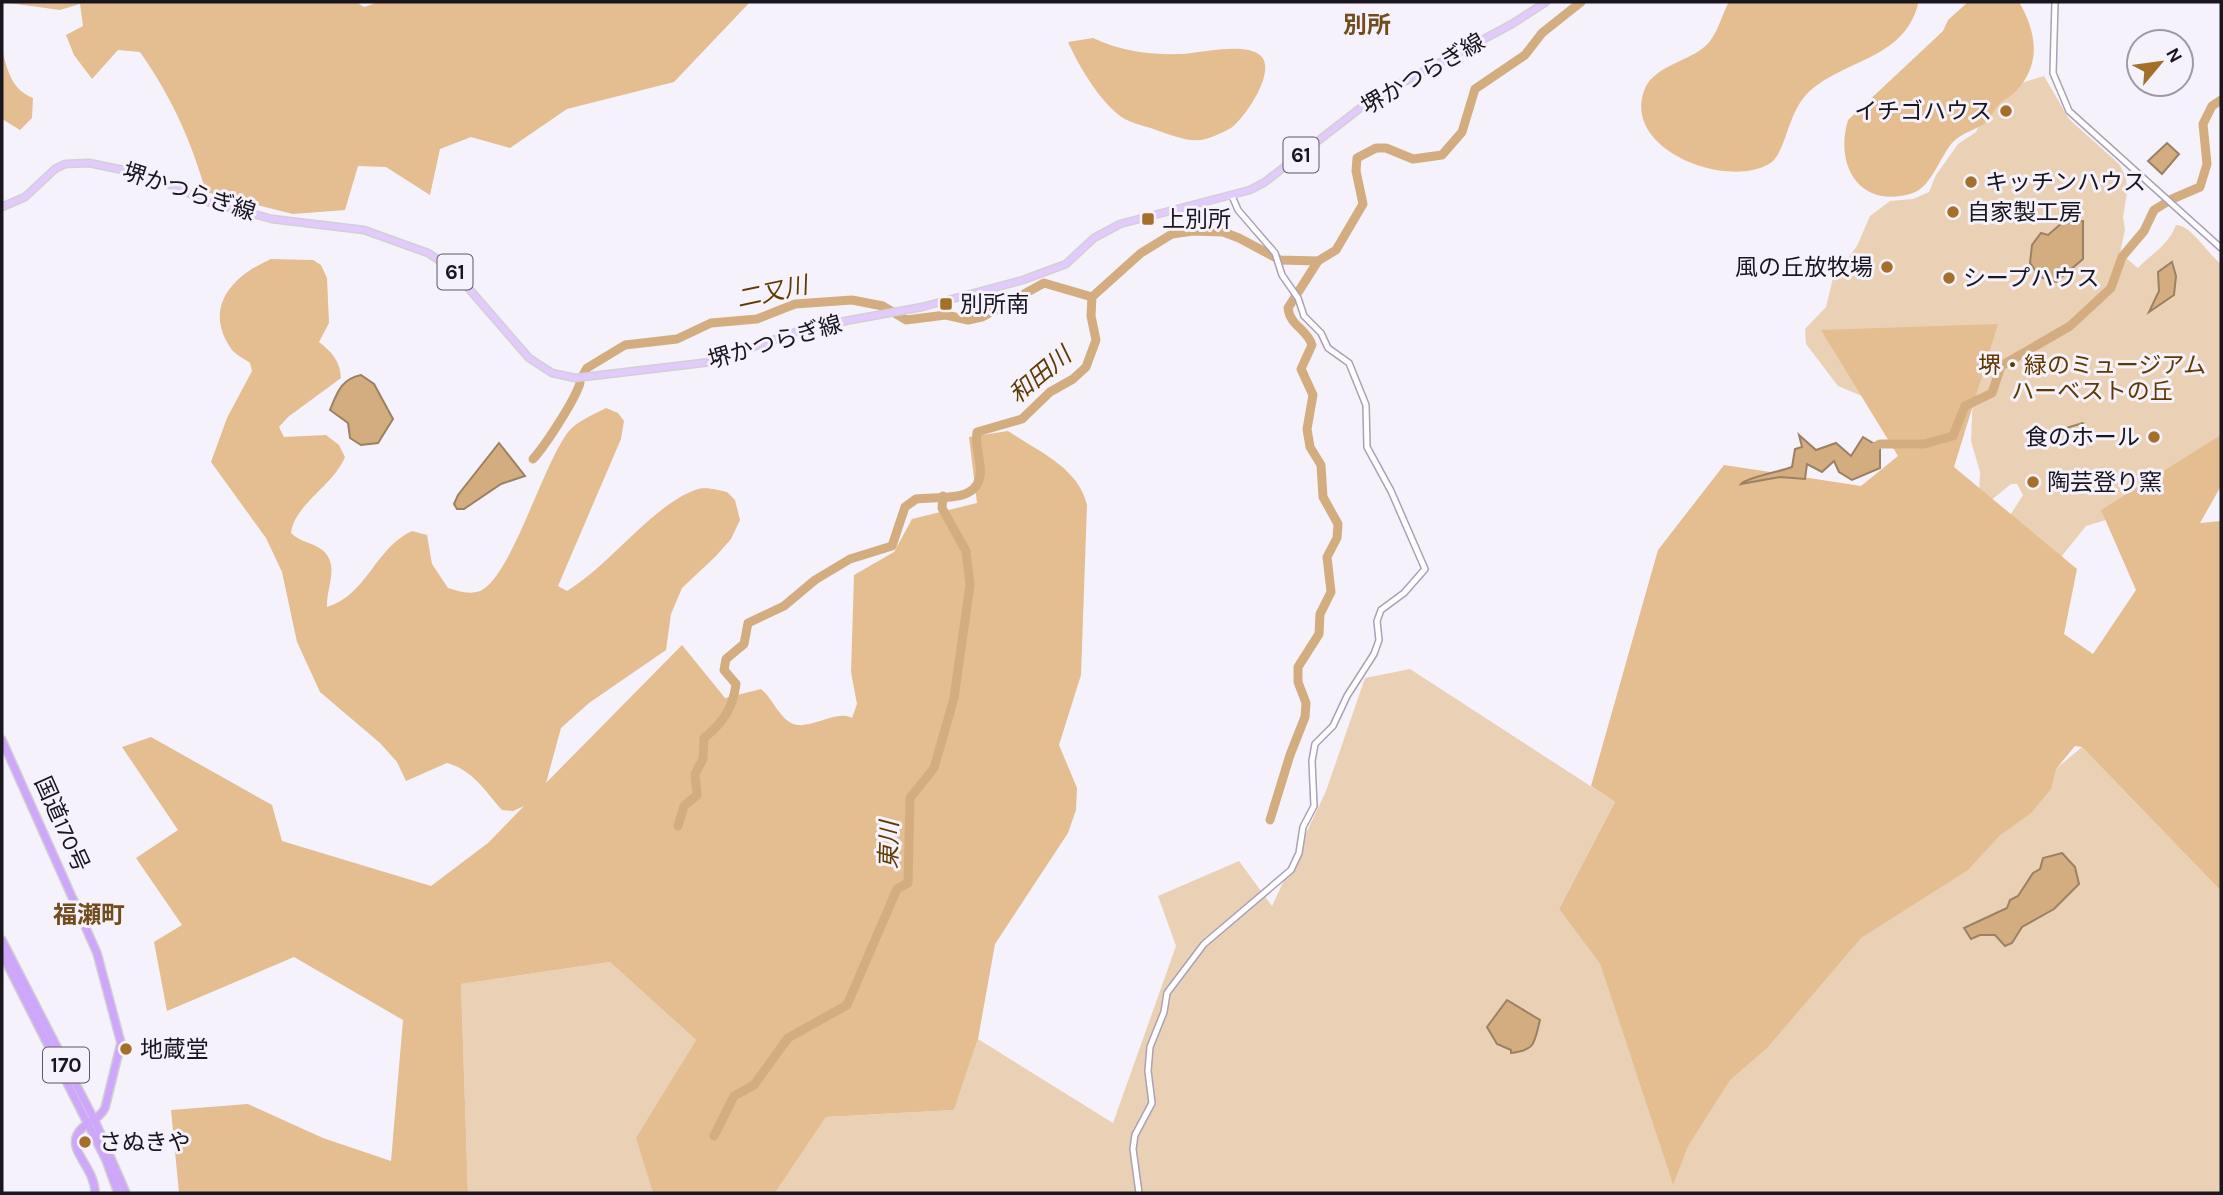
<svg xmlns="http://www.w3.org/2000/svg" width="2223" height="1195" font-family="Karla,'Noto Sans JP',sans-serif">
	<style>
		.green { fill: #ead1b6 }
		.forest { fill: #e4bd90 }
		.water { fill: #d3ad80; stroke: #9c8063; stroke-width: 2 }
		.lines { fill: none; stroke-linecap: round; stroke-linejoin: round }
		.stream { stroke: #9c8063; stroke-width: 2 }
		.river { stroke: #d3ad80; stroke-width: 9 }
		.minor-casing { stroke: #aaa0b7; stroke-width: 8 }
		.major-casing { stroke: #d1d0d2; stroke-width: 9 }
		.highway-casing { stroke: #d1d0d2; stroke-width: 10 }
		.minor { stroke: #fff; stroke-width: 5 }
		.major { stroke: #e2cafc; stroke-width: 6 }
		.highway { stroke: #cfa7fa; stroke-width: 7 }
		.poi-dot { fill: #a46f29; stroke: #f6f2fc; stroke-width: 2.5 }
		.labels { text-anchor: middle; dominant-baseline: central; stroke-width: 6; stroke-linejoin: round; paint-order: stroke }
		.shield { fill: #f6f2fc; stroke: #5c5861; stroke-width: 2 }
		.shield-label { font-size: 21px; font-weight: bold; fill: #1a161f }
		.street-label { font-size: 23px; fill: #1a161f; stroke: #f6f2fc }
		.poi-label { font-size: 23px; fill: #1a161f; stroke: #f6f2fc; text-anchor: start }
		.park-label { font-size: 23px; fill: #5e3900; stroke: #f6f2fc }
		.neighbourhood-label { font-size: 24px; font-weight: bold; fill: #714c1c; stroke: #f6f2fc }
		.water-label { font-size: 24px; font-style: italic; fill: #603b01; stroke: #f6f2fc }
	</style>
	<rect width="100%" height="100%" fill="#f6f2fc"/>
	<g class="green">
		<path d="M 2044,76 L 2069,119 L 2119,164 L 2126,177 L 2127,193 L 2123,217 L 2125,230 L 2120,253 L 2138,268 C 2153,252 2168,246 2176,225 C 2191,225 2207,253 2221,264 L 2221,457 L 2116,517 L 2086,526 L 2061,557 L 2009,517 L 2023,495 L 2017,484 L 2011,484 L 1989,502 L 1979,494 L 1980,472 L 1971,441 L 1973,392 L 1876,402 L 1838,386 L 1806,344 L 1805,329 L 1826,307 L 1833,278 L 1857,246 L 1870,216 L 1890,201 L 1913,199 L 1929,192 L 1936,175 L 1958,144 L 1976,132 L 1980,123 L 2018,84 Z"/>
		<path d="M 1410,669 L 1615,802 L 1559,909 L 1600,964 L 1672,1182 L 1677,1137 L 1810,974 L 2082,747 L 2221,891 L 2221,1193 L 775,1193 L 826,1117 L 954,1110 L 978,1039 L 1113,1123 L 1176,946 L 1158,896 L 1239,861 L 1272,906 L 1326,791 L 1365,678 Z"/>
		<path d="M 610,962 L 696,1040 L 637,1138 L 653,1193 L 468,1193 L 461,984 Z"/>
	</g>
	<g class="forest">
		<path d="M 2,2 L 356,2 L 364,7 L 379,2 L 750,2 L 674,82 L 567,109 L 510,148 L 471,137 L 440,149 L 430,195 L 386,167 L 358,166 L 345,210 L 293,214 L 206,192 C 190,138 172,98 140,52 L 118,50 L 92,79 L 74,55 L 66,35 L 83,26 L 80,4 L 60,10 Z"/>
		<path d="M 1729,2 L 1917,2 L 1918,4 C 1904,61 1839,60 1806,95 C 1787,115 1786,154 1769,164 C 1726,189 1623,150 1644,91 C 1652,67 1686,62 1703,48 C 1717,38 1721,16 1729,2 Z"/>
		<path d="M 1968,2 L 2019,2 C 2036,31 2042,63 2017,90 C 2011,97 2002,100 1997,107 C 1993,111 1992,117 1988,121 C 1977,130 1962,132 1952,143 C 1940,157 1931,187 1913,193 C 1861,210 1834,167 1848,120 L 1943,31 L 1948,20 Z"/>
		<path d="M 1093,38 C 1120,51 1150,55 1181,54 C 1200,53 1244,42 1260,55 C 1278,70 1245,118 1231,128 C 1224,132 1209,139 1201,140 C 1188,142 1171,135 1159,131 C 1149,127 1138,125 1129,121 C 1105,111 1078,65 1068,42 Z"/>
		<path d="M 2,50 C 8,71 11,89 33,98 L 32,118 L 20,130 L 2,119 Z"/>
		<path d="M 271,259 L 313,260 L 321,265 L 327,278 L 329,323 L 319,342 C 332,352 340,361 341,378 L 288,417 L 279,427 L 284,437 L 326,435 L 339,445 L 345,457 C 333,486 294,505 291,533 C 300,542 311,542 321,549 C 341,564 326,587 327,607 C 367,595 375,548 412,531 L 427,535 L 432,564 L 448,588 C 458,591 469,595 480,591 C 511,578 544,461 569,431 C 577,421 595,414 606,408 L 618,413 L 624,421 L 621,439 L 558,586 L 567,591 C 610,565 652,506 695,490 C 704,486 718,490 727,492 L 735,500 L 740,520 L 731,539 L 716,556 L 682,588 L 671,614 L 666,650 L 589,703 L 561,728 L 546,783 L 682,645 L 725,698 L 761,689 C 772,698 779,717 791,723 C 810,732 834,709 852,718 L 857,704 L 851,672 L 854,575 L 894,552 L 912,519 L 977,503 L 969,437 L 1008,431 C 1038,451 1079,468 1087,505 L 1081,675 L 1059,745 L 1077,788 L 1076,810 L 1068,833 L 995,944 L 978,1039 L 954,1110 L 826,1117 L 775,1193 L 653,1193 L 636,1138 L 696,1040 L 610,962 L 461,984 L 468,1193 L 179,1193 L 171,1110 L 248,1104 L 323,1138 L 391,1161 L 403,1020 L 294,957 L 167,1011 L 154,942 L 182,925 L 136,858 L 178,830 L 122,747 L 151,737 L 272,805 L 282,841 L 431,886 L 488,843 L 524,806 L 513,811 L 502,810 C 485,791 473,770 447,763 L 406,781 L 397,762 L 380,743 L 320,692 L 297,642 L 282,572 L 266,538 L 211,462 L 227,418 L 252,371 L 250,363 C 245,359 236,355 232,350 C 202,308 232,276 271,259 Z"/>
		<path d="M 1998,324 L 1954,467 L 2077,569 L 2064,634 L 2093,654 L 2136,590 L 2101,510 L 2221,435 L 2221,486 L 2200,523 L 2221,521 L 2221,891 L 2082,747 L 2075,746 L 2056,769 L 2051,789 L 2031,813 L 1999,836 L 1968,870 L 1861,938 L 1767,1048 L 1730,1080 L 1688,1146 L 1673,1185 L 1600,964 L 1559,909 L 1615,802 L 1591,786 L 1658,550 L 1724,465 L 1861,486 L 1898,456 L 1821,330 Z"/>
	</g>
	<g class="water">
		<path d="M 2167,143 L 2179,154 L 2162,174 L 2148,161 Z"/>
		<path d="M 2083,221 L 2083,259 L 2056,282 L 2040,277 L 2030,263 L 2032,245 L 2041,233 L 2048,235 L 2062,223 Z"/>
		<path d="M 2172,262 L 2176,276 L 2174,295 L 2149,312 L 2159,291 L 2158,272 Z"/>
		<path d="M 361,375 L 374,384 L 393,419 L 378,443 L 361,445 L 350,438 L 348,423 L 330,410 C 337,393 341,379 361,375 Z"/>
		<path d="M 1799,435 L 1816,450 L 1836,443 L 1851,456 L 1863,437 L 1873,443 L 1880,443 L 1880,468 L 1852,480 L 1839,472 L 1834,461 L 1822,472 L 1807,464 L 1805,479 L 1780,477 L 1741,484 C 1747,477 1779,472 1792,467 L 1795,449 L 1802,447 Z"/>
		<path d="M 499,443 L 525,476 L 501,484 L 464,509 L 457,509 L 454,504 L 458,495 Z"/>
		<path d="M 2062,853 L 2075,867 L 2079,884 L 2054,909 L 2022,927 L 2012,943 L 2005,946 L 1995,935 L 1980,935 L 1971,939 L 1964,928 L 2007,908 L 2010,900 L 2018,896 L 2033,873 L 2040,869 L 2043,858 Z"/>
		<path d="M 1507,1000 L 1540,1020 C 1534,1043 1536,1050 1511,1053 L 1511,1050 L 1497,1044 L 1487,1027 Z"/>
	</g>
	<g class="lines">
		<path class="stream" d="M 2063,429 L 2083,423"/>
		<g class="river">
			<path d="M 583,375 L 587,368 L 625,345 L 677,339 L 711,323 L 757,319 L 795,304 L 852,300 L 883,306 L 906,320 L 946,315 L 968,320 L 982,317 L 1044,283 L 1092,297"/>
			<path d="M 1871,449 L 1880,444 L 1924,444 L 1953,436 L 1965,406 L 1992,393 L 2001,366 L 2070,326 L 2111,288 L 2122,257 L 2144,231 L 2154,210 L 2172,199 L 2200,187 L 2207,164 L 2203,124 L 2212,106 L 2221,100"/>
			<path d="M 533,459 C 545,446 575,400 580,383"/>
			<path d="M 1270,820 L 1290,755 L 1305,717 L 1306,703 L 1298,682 L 1298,667 L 1319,634 L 1320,614 L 1331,592 L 1327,557 L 1337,538 L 1338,524 L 1323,497 L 1321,465 L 1310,447 L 1307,429 L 1313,395 L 1301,369 L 1312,345 C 1307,329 1290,326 1288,308 L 1318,261"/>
			<path d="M 678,826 L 684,806 L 697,795 L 695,774 L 703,759 L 704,738 C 723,723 733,708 736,684 L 724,670 L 726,659 L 744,644 L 748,623 L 784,606 L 815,580 L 850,559 L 892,546 L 905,507 L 916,499 C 943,496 985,504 980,465 C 979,454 975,444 977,432 L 1022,419 L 1050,392 L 1073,379 L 1086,367 L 1096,340 L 1091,316 L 1092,297 L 1141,253 L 1172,234 L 1193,231 L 1223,232 L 1239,238 L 1280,260 L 1318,261 L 1336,250 L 1363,204 L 1356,171 L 1357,158 L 1376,148 L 1386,148 L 1413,159 L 1442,155 L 1462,132 L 1475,89 L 1525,55 L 1542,33 L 1581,2"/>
			<path d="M 714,1136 L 734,1096 L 754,1085 L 788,1038 L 847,1005 L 897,889 L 908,883 L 910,798 L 934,768 L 954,698 L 970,585 L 966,551 L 942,508 L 943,496"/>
		</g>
		<defs>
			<g id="minor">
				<path d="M 2055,2 L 2053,73 L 2069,111 L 2221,248"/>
				<path d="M 1139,1193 L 1133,1149 L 1135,1135 L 1152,1103 L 1148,1071 L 1150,1047 L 1164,1012 L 1167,993 L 1204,944 L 1291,870 L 1299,853 L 1303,827 L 1314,806 L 1312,761 L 1315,744 L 1333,726 L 1347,696 L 1374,654 L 1379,640 L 1377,621 L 1381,610 L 1404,593 L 1425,569 L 1391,491 L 1367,447 L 1366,405 L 1349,363 L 1328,348 L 1321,333 L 1304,316 L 1298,298 L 1282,275 L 1275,253 L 1238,210 L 1232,196"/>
			</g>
			<path id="major" d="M 2,207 L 25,197 L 55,169 L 65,164 L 89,163 L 148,175 L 208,202 L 272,219 L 364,230 L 428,253 L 451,268 L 529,358 L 552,373 L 575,378 L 711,362 L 807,328 L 922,307 L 1023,280 L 1066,264 L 1094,238 L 1120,224 L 1250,190 L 1265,182 L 1372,99 L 1512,24 L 1546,2"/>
			<g id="highway">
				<path d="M 2,740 L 97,953 L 121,1043 L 105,1108 C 99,1121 82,1123 77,1135 C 69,1152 95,1168 95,1193"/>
				<path d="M 2,940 L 95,1121 L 126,1193"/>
				<path d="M 2,954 L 106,1160 L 118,1193"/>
			</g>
		</defs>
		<use href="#minor" class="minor-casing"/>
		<use href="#major" class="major-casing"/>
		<use href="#highway" class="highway-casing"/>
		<use href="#minor" class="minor"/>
		<use href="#major" class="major"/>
		<use href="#highway" class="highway"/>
	</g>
	<g class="poi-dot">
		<circle cx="2006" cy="111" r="7"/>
		<circle cx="1971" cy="182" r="7"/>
		<circle cx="1953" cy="212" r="7"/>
		<rect x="1141" y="212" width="14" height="14" rx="3.5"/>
		<circle cx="1887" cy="267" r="7"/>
		<circle cx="1949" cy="278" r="7"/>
		<rect x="939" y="297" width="14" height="14" rx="3.5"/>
		<circle cx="2154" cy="437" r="7"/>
		<circle cx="2033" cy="482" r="7"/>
		<circle cx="126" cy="1049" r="7"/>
		<circle cx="85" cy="1142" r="7"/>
	</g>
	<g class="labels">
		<g class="shield">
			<rect x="1283.5" y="137.5" width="35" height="35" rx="5"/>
			<rect x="437.5" y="254.5" width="35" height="35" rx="5"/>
			<rect x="43" y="1047.5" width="46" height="35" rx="5"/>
		</g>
		<g class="shield-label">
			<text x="1301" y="155">61</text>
			<text x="455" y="272">61</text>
			<text x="66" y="1065">170</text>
		</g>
		<g class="street-label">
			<text transform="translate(1423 74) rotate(-30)">堺かつらぎ線</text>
			<text transform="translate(189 192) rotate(18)">堺かつらぎ線</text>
			<text transform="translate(775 342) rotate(-16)">堺かつらぎ線</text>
			<text transform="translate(62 824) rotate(66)">国道170号</text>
		</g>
		<g class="poi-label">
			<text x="1992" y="111" text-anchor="end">イチゴハウス</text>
			<text x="1985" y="182">キッチンハウス</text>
			<text x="1967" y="212">自家製工房</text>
			<text x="1162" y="219">上別所</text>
			<text x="1873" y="267" text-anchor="end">風の丘放牧場</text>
			<text x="1963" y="278">シープハウス</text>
			<text x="960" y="304">別所南</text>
			<text x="2140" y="437" text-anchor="end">食のホール</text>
			<text x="2047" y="482">陶芸登り窯</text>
			<text x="140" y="1049">地蔵堂</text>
			<text x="99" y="1142">さぬきや</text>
		</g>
		<g class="park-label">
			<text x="2092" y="365">堺・緑のミュージアム<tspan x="2092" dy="26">ハーベストの丘</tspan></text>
		</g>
		<g class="neighbourhood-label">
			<text x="1367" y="25">別所</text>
			<text x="89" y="915">福瀬町</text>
		</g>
		<g class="water-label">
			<text transform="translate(772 292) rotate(-12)">二又川</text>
			<text transform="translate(1040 375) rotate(-40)">和田川</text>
			<text transform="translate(889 845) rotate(-89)">東川</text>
		</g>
	</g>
	<rect width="2223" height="1195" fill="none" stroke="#1a161f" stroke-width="7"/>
	<g transform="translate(2160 63) rotate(61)"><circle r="33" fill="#f6f2fc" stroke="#9e9aa4" stroke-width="2"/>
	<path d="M0-5L12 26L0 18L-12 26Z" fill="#a46f29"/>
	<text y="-10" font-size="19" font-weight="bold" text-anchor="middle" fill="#1a161f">N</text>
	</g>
</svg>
